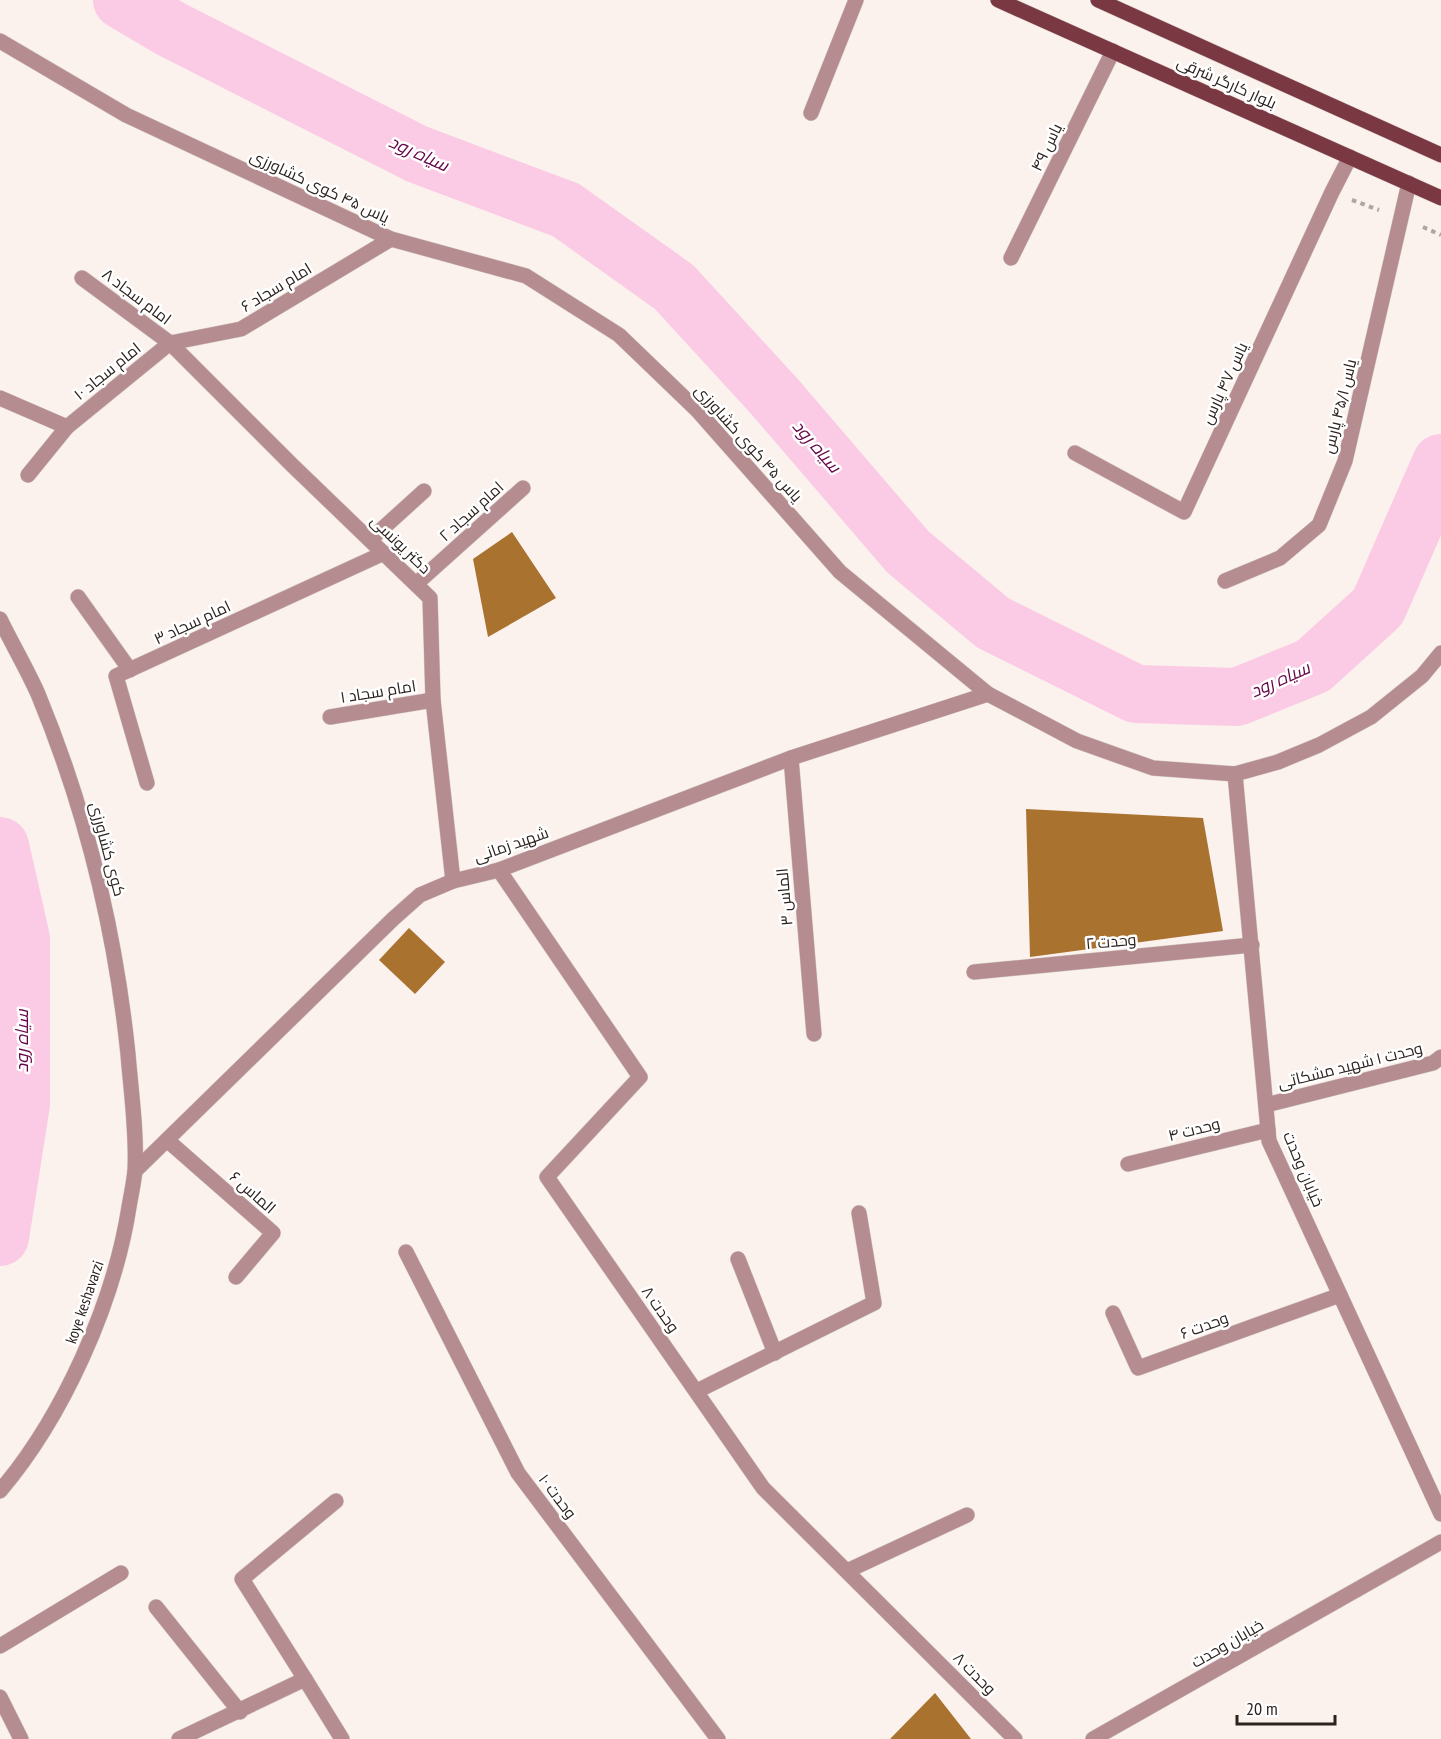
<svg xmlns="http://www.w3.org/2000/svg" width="1441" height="1739" font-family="'PT Sans Narrow',Cairo,sans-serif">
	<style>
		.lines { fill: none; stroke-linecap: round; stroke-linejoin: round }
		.river { stroke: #fbcae5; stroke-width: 58 }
		.building { fill: #aa722f }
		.minor-casing { stroke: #d6ccc8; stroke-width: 16 }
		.major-casing { stroke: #d6ccc8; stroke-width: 16 }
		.path { stroke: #aea4a0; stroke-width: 4; stroke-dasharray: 4.5 4.5; stroke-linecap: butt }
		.minor { stroke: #b58d91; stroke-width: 15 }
		.major { stroke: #7a3842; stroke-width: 15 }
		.labels { text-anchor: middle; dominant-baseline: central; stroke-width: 5; stroke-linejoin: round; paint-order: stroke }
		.street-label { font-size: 16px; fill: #2c231f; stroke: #fff }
		.water-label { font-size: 18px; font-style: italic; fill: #640648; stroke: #fff }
	</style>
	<rect width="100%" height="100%" fill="#fbf1ed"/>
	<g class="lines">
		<g class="river">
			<path d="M 122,0 L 171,29 L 417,154 L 566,210 L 674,287 L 774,396 L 908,552 L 993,623 L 1136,694 L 1237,697 L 1313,666 L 1378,607 L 1441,463"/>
			<path d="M 0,846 L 21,939 L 21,1104 L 0,1237"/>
		</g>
	</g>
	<g class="building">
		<path d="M 512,532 L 556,598 L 488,637 L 473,559 Z"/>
		<path d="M 1026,809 L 1203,818 L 1223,931 L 1030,957 Z"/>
		<path d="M 409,928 L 445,962 L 415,994 L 379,960 Z"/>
		<path d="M 935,1693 L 971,1739 L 890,1739 Z"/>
	</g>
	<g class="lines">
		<defs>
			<g id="minor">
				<path d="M 0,41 L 126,115 L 391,239 L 526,276 L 619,335 L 697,410 L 840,572 L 988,694 L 1077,741 L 1153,768 L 1235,774 L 1278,762 L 1319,745 L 1371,717 L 1422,676 L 1441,653"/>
				<path d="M 811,113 L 856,0"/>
				<path d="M 1011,258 L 1113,51"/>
				<path d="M 82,278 L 170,343 L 292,465 L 430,598 L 433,700 L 453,881"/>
				<path d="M 0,398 L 67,427"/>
				<path d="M 1075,453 L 1184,512 L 1332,192 L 1350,157"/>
				<path d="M 28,475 L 67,427 L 170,343 L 241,329 L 391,239"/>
				<path d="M 370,540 L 424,491"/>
				<path d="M 1225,581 L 1280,558 L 1319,525 L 1345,461 L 1409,183"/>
				<path d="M 416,584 L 523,488"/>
				<path d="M 78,597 L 130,670"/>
				<path d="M 0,619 C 12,644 27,669 38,694 C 86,810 115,929 128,1054 C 131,1092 137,1132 135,1170 C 134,1182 131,1195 129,1207 C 114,1303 63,1417 0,1491"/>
				<path d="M 330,717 L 433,700"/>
				<path d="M 791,758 L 814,1034"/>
				<path d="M 1235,774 L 1269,1141 L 1441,1514"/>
				<path d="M 147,783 L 116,676 L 384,553"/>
				<path d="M 499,870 L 640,1077 L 547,1177 L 763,1488 L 1015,1739"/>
				<path d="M 974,972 L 1252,945"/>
				<path d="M 1266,1105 L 1433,1063 L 1441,1057"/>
				<path d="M 167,1140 L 273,1233 L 236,1277"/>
				<path d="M 1128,1164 L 1268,1130"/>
				<path d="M 135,1171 L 393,919 L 420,895 L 453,881 L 499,870 L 791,758 L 988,694"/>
				<path d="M 406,1252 L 518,1473 L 718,1739"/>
				<path d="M 738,1259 L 775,1353"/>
				<path d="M 1113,1313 L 1138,1368 L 1340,1295"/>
				<path d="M 697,1391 L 874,1303 L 859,1213"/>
				<path d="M 847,1571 L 967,1515"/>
				<path d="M 156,1607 L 240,1712"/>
				<path d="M 0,1646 L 121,1573"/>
				<path d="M 305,1679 L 242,1579 L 336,1501"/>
				<path d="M 0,1697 L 21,1739"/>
				<path d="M 179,1739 L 305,1679 L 342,1739"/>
				<path d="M 1093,1739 L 1441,1542"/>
			</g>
			<g id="major">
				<path d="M 998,0 L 1441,198"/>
				<path d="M 1098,0 L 1441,155"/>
			</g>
		</defs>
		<use href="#minor" class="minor-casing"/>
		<use href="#major" class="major-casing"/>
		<g class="path">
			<path d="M 1352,200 L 1379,210"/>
			<path d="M 1423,227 L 1441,235"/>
		</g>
		<use href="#minor" class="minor"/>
		<use href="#major" class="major"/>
	</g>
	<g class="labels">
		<g class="street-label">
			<text transform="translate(1227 82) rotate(24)">بلوار کارگر شرقی</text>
			<text transform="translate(1046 147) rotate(-64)">یاس ۴۹</text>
			<text transform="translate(320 186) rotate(25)">یاس ۴۵ کوی کشاورزی</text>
			<text transform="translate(276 287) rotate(-31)">امام سجاد ۶</text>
			<text transform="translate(137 296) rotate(37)">امام سجاد ۸</text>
			<text transform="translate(107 371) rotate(-39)">امام سجاد ۱۰</text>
			<text transform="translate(1224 383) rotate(-65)">یاس ۴۷ پارس</text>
			<text transform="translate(1339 406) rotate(-76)">یاس ۴۵/۱ پارس</text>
			<text transform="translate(749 443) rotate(48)">یاس ۴۵ کوی کشاورزی</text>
			<text transform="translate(471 511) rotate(-42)">امام سجاد ۲</text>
			<text transform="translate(401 544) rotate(44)">دکتر یونسی</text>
			<text transform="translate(192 622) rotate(-25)">امام سجاد ۳</text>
			<text transform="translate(378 691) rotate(-9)">امام سجاد ۱</text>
			<text transform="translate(511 844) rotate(-19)">شهید زمانی</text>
			<text transform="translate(108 849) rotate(75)">کوی کشاورزی</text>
			<text transform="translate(784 897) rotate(-95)">الماس ۳</text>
			<text transform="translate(1111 941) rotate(-5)">وحدت ۲</text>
			<text transform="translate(1350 1065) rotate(-14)">وحدت ۱ شهید مشکاتی</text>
			<text transform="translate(1194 1129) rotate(-14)">وحدت ۴</text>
			<text transform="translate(1304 1169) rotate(67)">خیابان وحدت</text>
			<text transform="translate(253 1192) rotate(41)">الماس ۶</text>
			<text transform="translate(84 1302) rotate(-71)">koye keshavarzi</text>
			<text transform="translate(661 1309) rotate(55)">وحدت ۸</text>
			<text transform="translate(1204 1325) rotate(-20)">وحدت ۶</text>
			<text transform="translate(558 1496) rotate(53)">وحدت ۱۰</text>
			<text transform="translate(1227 1643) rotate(-30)">خیابان وحدت</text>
			<text transform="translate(975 1673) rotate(45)">وحدت ۸</text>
		</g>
		<g class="water-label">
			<text transform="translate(419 153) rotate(24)">سیاه رود</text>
			<text transform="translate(817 446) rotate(49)">سیاه رود</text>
			<text transform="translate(1280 679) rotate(-24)">سیاه رود</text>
			<text transform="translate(21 1041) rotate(-90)">سیاه رود</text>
		</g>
	</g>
	<path d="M1237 1715v9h98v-9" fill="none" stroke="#2c231f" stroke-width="3"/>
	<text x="1246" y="1715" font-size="18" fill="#2c231f" stroke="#ffffff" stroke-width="4.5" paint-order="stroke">20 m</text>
</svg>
